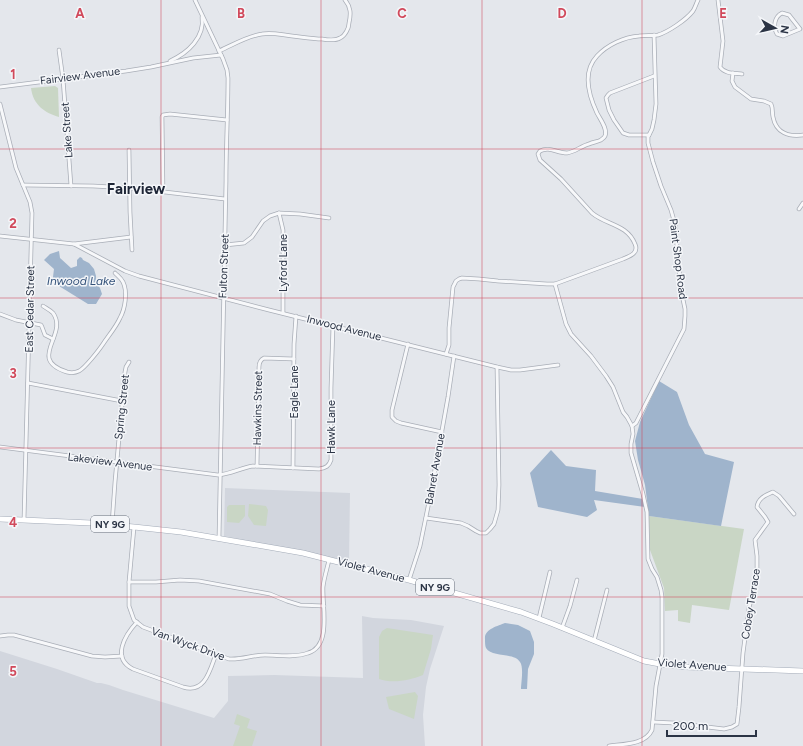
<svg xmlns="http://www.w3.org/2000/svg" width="803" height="746" font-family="Figtree,sans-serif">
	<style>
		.built { fill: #d2d6de }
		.green { fill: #c9d6c5 }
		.water { fill: #9fb4cc }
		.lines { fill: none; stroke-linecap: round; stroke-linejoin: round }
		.minor-casing { stroke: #a9aeb7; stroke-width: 4.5 }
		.primary-casing { stroke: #a3abb8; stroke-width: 6 }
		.minor { stroke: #f7f8fa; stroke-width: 3 }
		.primary { stroke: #fff; stroke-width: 5 }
		.grid { fill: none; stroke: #d1495b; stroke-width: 1; stroke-opacity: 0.55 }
		.labels { text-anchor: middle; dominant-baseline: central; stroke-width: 3; stroke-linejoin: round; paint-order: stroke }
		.shield { fill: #f4f6f9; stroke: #676e7b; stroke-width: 1 }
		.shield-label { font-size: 10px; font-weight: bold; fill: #2b3445 }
		.street-label { font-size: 11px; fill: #2b3445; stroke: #f4f6f9 }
		.water-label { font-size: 12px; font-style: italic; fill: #34527a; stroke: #f4f6f9 }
		.district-label { font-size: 15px; font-weight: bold; fill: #1d2536; stroke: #f4f6f9 }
		.grid-label { font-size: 13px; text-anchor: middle; font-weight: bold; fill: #d1495b; stroke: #f4f6f9; stroke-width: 3; stroke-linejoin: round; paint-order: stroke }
	</style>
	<rect width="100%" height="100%" fill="#e4e7ec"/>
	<g class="built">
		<path d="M 225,488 L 350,493 L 349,561 L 224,536 Z"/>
		<path d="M 362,616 L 373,618 L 411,620 L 444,626 L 430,669 L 426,687 L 423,715 L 425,746 L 0,746 L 0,651 L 57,669 L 97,683 L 101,683 L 109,685 L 123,690 L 214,718 L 228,701 L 228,676 L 274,675 L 363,678 Z"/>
	</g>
	<g class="green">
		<path d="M 55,86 L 58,88 L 59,117 C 45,113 33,105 31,88 Z"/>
		<path d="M 249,504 L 266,506 L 268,510 L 266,526 L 254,525 L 248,516 Z"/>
		<path d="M 229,505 L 245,505 L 245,516 L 239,523 L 227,522 L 227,507 Z"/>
		<path d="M 649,516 L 744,529 L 729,610 L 692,605 L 690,623 L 678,621 L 678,610 L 665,611 L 664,588 L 650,550 Z"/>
		<path d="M 387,628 L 433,635 L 431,649 L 423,675 C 410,680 393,684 379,679 L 379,637 L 382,631 Z"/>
		<path d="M 415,692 L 418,696 L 414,719 L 389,709 L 386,697 Z"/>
		<path d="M 237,714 L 250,719 L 247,728 L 257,731 L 252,746 L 233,746 L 240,726 L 234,724 Z"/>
	</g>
	<g class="water">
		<path d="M 59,251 L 60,258 L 71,268 L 77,266 L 77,260 L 80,257 L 82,258 L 83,260 L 89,263 L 94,269 L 96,276 L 96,283 L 100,288 L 102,294 L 96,304 L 88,304 L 59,286 L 54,281 L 53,277 L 54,269 L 44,260 L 50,254 Z"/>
		<path d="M 659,381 L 677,392 L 689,425 L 705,454 L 734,462 L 721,526 L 649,516 L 645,485 L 638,460 L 635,441 L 640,422 Z"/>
		<path d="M 551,450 L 566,466 L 596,470 L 595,491 L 643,499 L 645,507 L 594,500 L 597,510 L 587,517 L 538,507 L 530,473 Z"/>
		<path d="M 505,623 L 518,625 L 530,631 L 534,642 L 534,654 L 528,669 L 527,689 L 521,689 C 521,683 524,667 520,662 C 514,652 492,658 486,648 C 485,646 485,642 485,639 C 484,629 498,626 505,623 Z"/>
	</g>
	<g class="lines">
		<defs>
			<g id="minor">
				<path d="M 195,0 L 223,59 L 227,70 L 228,78 C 228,112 226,146 226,181 C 224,300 221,419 219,538"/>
				<path d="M 718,0 L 723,41 L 720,67 C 725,74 734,73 742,74"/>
				<path d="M 782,13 L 789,15 L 800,29 L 783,36 L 777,34 C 773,27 774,17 782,13 Z"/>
				<path d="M 59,50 L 63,79 L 71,186"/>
				<path d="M 219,51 C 233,45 247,36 262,34 C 272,32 282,35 292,36 C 302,37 312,39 322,39 C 328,40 335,41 340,38 C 345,36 349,28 349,23 C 351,14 351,7 345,0"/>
				<path d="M 170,61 C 188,53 205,37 202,17"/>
				<path d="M 733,73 L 732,81 L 735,87 L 751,99 L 764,101 L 771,104 C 773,108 772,113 773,117 C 776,133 789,137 803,135"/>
				<path d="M 0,87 L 126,71 L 151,67 L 193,58 L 221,55"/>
				<path d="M 0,104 L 16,168 L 30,202 L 32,213 L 24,520"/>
				<path d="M 649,135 L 629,135 L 623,133 L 614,120 L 609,110 L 606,98 L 608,95 L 610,93 L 654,76"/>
				<path d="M 129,150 L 130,212 L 132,250"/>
				<path d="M 23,185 L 93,186 L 130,188 L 225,199"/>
				<path d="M 163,192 L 162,117 L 163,115 L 170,114 L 227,120"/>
				<path d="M 799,209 L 803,203"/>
				<path d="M 279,213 L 283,230 L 283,313"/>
				<path d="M 0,236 L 74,244 L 125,271 L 139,276 L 269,310 L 497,367 L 511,370 L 520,370 L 558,365"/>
				<path d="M 74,244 L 131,237"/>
				<path d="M 225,245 L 244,243 L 252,237 L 263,221 L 270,216 L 279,213 L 300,214 L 329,218"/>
				<path d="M 555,284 L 566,324 L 571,334 L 591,356 L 606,376 L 613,387 L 623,412 L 627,417 L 632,426 L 633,434 L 631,444 L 631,453 L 643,494 L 647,512 L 648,559 L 652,569 L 657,577 L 661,590 L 662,597 L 662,654 L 656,686 L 652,730 C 645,745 623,744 609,746"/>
				<path d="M 43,306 C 46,308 50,310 53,313 C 69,335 26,359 67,372 C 71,373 75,373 79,371 C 85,368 99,350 103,344 C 109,335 116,327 120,318 C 125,309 128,292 123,282 C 121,278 118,276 115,273"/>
				<path d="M 0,314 L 16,320 L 41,325 L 42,327 L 45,335 L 53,339"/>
				<path d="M 408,344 L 392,410 L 392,417 L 396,421 L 401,423 L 442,432"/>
				<path d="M 446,354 L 449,345 L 449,328 L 453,287 L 456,281 L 459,279 L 462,278 L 479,279 L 498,281 L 547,284 L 555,284 L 623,259 C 630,256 639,253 635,244 C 627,224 606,225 592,213 L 561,179 L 540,160 L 538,154 L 540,151 C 549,146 557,153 567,153 C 575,152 581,146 589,144 C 593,142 597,142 601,140 C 602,139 604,138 605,136 C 608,129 600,119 597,113 C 589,96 582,72 597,56 C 607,45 624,37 639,36 C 645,35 652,36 658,35 C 668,32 686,20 693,11 C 695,8 696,4 698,0"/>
				<path d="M 28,383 L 122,401"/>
				<path d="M 632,426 L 636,423 L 684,329 L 685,316 L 685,309 L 681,290 L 675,224 L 671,210 L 661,186 L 653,162 L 648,143 L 648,137 L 652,129 L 654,120 L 656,104 L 654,35"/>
				<path d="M 0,447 L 218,475 C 230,474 241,468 253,466 L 319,469 C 326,468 329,466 331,460 L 331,388 L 333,325"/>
				<path d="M 257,466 L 259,367 C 259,363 260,360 264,358 L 294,359"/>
				<path d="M 293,468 L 294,344 L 296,316"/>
				<path d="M 426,518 L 461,523 L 468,526 L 476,531 L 480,533 L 486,533 L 490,529 L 494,524 L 498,510 L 499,485 L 497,367"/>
				<path d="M 112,524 L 115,482 L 125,372 L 126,367 L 129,362"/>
				<path d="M 134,527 L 129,582 L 129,606 L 134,620 L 143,627 L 229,659 C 241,660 253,655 265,655 C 279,655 295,658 308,653 C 332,646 322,606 323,587 C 324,578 327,569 329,560"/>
				<path d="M 409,580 L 420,546 L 430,497 L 448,397 L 454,356"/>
				<path d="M 129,582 L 156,582 L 180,580 L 199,581 L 270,594 L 287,601 L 300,605 L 324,606"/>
				<path d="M 539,618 L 550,572"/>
				<path d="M 137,622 C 125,635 111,658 133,669 L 183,687 C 205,694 210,670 216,654"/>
				<path d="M 562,628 L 570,606 L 577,580"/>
				<path d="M 0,636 L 8,635 L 14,635 L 92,656 L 105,657 L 122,656"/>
				<path d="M 594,641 L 607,590"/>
				<path d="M 653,722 L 674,723 L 724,729 L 732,727 L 737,724 L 739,707 L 743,653 L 749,608 L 757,575 L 757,556 L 755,540 L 768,522 L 765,517 L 757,507 C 758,498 766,495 773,492 L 779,496 L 794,514"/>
			</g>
			<path id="primary" d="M 0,519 L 91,523 L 134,527 L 181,532 L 303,553 L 409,580 L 521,612 L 553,624 L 644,661 L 660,664 L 686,667 L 803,671"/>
		</defs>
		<use href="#minor" class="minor-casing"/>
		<use href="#primary" class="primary-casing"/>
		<use href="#minor" class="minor"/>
		<use href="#primary" class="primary"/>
	</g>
	<path class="grid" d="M 161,0 L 161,746M 321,0 L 321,746M 482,0 L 482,746M 642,0 L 642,746M 0,149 L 803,149M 0,298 L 803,298M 0,448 L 803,448M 0,597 L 803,597"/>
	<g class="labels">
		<g class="shield">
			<rect x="91" y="516" width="38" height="16" rx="3"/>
			<rect x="416" y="579" width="38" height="16" rx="3"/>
		</g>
		<g class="shield-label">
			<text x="110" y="524">NY 9G</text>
			<text x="435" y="587">NY 9G</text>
		</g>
		<g class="street-label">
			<text transform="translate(80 76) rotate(-7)">Fairview Avenue</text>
			<text transform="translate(67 130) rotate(-94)">Lake Street</text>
			<text transform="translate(678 259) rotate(83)">Paint Shop Road</text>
			<text transform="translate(283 263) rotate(-90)">Lyford Lane</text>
			<text transform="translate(224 266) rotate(-88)">Fulton Street</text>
			<text transform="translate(30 309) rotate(-89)">East Cedar Street</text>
			<text transform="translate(344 328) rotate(14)">Inwood Avenue</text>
			<text transform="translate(294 392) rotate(-90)">Eagle Lane</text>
			<text transform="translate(122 407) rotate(-84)">Spring Street</text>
			<text transform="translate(258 408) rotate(-89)">Hawkins Street</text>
			<text transform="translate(331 427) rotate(-90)">Hawk Lane</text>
			<text transform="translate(110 462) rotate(7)">Lakeview Avenue</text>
			<text transform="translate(435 469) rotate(-80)">Bahret Avenue</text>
			<text transform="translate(371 570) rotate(15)">Violet Avenue</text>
			<text transform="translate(751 604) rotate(-81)">Cobey Terrace</text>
			<text transform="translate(188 644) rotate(20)">Van Wyck Drive</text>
			<text transform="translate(692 665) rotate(4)">Violet Avenue</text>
		</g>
		<g class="water-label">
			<text x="81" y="281">Inwood Lake</text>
		</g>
		<g class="district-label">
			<text x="136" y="189">Fairview</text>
		</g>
	</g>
	<g class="grid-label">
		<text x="80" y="18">A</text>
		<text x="241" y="18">B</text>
		<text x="402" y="18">C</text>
		<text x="562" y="18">D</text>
		<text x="723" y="18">E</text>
		<text x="13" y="79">1</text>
		<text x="13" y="228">2</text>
		<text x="13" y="378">3</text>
		<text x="13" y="527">4</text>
		<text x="13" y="676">5</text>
	</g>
	<g transform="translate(775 28) rotate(98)" stroke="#f4f6f9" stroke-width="3" paint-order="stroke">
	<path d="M0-3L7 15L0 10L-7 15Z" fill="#2b3445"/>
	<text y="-6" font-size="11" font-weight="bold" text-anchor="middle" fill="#2b3445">N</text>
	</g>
	<path d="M667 730v6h89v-6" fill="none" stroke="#2b3445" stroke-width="2"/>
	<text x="673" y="730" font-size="12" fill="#2b3445" stroke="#f4f6f9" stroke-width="3" paint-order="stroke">200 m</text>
</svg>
